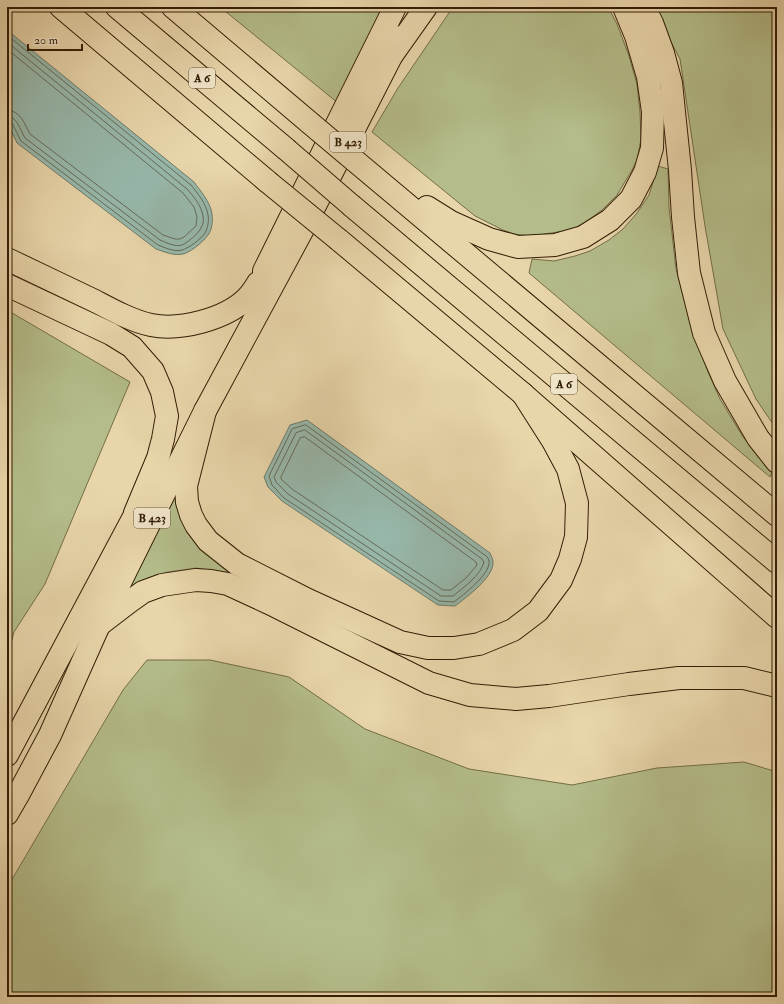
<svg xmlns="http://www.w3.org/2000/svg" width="784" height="1004" font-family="'IM FELL Double Pica',serif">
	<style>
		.green { fill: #b4bd8a; stroke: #736d47 }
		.water { fill: #97b8ab; stroke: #6f7a68 }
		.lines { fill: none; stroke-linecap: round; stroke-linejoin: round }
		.shore { stroke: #646a58; stroke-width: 1 }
		.primary-casing { stroke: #321d04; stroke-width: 24 }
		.highway-casing { stroke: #321d04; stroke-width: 24 }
		.primary { stroke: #e8d5aa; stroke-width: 22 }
		.highway { stroke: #e8d5aa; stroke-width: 22 }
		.highway-bridge-casing { stroke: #321d04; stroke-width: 24; stroke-linecap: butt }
		.highway-bridge { stroke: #e8d5aa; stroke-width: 22 }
		.labels { text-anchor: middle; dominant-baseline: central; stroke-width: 4; stroke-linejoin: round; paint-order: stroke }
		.shield { fill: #f0e4c8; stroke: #6b593f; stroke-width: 1 }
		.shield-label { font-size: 12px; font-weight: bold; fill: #321d04 }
	</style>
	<rect width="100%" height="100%" fill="#e8d5aa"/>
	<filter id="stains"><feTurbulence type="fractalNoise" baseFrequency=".005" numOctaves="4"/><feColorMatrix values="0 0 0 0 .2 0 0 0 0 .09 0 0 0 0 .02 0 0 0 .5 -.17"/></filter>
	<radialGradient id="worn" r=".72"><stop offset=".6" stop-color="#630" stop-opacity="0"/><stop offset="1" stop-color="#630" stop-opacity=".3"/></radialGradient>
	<g class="green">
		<path d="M 220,7 L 388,7 L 338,103 Z"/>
		<path d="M 453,7 L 608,7 L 617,24 L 629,56 L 637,84 L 640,112 L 641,139 L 637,160 L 632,170 L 617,195 L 602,210 L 586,222 L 571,230 L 531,236 L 514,234 L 503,230 L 475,216 L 372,132 L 398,88 Z"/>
		<path d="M 652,7 L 777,7 L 777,430 L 756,399 L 723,329 L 705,226 L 680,59 Z"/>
		<path d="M 658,166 L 668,169 L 669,207 L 676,269 L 693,333 L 708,372 L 720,399 L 743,437 L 772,472 L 770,477 L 529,273 L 532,259 L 554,261 L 575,256 L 590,251 L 609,240 L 623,229 L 637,213 L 649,195 Z"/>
		<path d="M 7,310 L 130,382 L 45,584 L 14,632 L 7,659 Z"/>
		<path d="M 174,480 L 242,576 L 196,568 L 168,572 L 148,578 L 125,594 Z"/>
		<path d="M 147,660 L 210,660 L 289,677 L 365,729 L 469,769 L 572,785 L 657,768 L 744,762 L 777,772 L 777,997 L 7,997 L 7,888 L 123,690 Z"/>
	</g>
	<g class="water">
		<path d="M 7,30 L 194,182 C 201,192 210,201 212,214 C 213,221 212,230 208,235 C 203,242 191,252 183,254 C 174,256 165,252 156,249 L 17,143 L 7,122 Z"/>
		<path d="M 307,420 L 490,553 C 491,556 493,559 493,562 C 494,577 467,597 455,606 L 438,605 L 282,501 L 268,487 L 264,477 L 290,425 Z"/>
	</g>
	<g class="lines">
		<g class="shore">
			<path d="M 7,35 L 191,185 C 198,194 206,203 208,215 C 209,220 208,228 205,233 C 201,239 189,248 182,250 C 174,252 166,248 158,245 L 21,141 L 12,123 L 10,122 L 7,121"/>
			<path d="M 7,42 L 187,189 C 194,197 201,205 203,216 C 204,220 203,225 201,228 C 199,233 187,243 182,245 C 175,247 167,243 160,240 L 25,138 C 20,130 18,117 7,116"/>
			<path d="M 7,49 L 183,193 L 194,207 L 197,217 L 196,226 L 184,237 L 180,239 L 175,239 L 163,235 L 30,134 C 24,123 21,111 7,110"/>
			<path d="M 306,425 L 486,556 C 487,556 489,560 489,561 C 491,574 463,595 454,602 L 439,601 L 284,498 L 272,485 L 269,476 L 292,429 Z"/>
			<path d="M 305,430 L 482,559 L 484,562 C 481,575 463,588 453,596 L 441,596 L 288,494 L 276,482 L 274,477 L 296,433 Z"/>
			<path d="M 305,437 L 476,562 L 477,565 L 466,578 L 451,590 L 443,590 L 292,489 L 281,479 L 281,477 L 300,438 Z"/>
		</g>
		<defs>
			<g id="primary">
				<path d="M 264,271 L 395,7"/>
				<path d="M 7,755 L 145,496"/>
				<path d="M 7,814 L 18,795 L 50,735 L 99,625 L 205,411 L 303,229 L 401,37"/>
			</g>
			<g id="highway">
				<path d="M 61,7 L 268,182"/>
				<path d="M 117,7 L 286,149"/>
				<path d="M 173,7 L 310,123"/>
				<path d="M 644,7 L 652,23 L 663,53 L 671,83 L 680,170 L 683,217 L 689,273 L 704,333 L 725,381 L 758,438 L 777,462"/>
				<path d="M 392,55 L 426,7"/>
				<path d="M 354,160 L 777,515"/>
				<path d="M 352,206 L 777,562"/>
				<path d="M 427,207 L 451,222 L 489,239 L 518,247 L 555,245 L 583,237 L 610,220 L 631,199 L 645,172 L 652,148 L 653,112 L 648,77 L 636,36 L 624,7"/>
				<path d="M 339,240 L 523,394 L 777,617"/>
				<path d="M 7,259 C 36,273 66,287 95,301 C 112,310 132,321 151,325 C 180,331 226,319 247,298 C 251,294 255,288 258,283"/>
				<path d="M 7,285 L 111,334 L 132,347 L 153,371 L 162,392 L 167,416 L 163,439 L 158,458 L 135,513"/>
				<path d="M 205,411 L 186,486 L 187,502 L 191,515 L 196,525 L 208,541 L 237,564 L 308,600 L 400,642 L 428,648 L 454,648 L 479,644 L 513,630 L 538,611 L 561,580 L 570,559 L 576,537 L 577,503 L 568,469 L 553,441 L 523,394"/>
				<path d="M 99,625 L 129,602 L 143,592 L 162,585 L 196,580 L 211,581 L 228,584 L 269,603 L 429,683 L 470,695 L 516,699 L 549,696 L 629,684 L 679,678 L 744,678 L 777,686"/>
			</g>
		</defs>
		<use href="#primary" class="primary-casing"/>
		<use href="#highway" class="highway-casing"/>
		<use href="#primary" class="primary"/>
		<use href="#highway" class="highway"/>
		<defs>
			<g id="highway-bridge">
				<path d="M 310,123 L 354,160"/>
				<path d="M 286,149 L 352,206"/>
				<path d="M 268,182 L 339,240"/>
			</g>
		</defs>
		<use href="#highway-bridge" class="highway-bridge-casing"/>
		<use href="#highway-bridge" class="highway-bridge"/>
	</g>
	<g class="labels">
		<g class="shield">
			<rect x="189" y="68" width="26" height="20" rx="3"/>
			<rect x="330" y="132" width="36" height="20" rx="3"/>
			<rect x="551" y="374" width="26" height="20" rx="3"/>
			<rect x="134" y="508" width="36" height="20" rx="3"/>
		</g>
		<g class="shield-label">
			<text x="202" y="78">A 6</text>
			<text x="348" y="142">B 423</text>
			<text x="564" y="384">A 6</text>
			<text x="152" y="518">B 423</text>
		</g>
	</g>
	<rect width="784" height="1004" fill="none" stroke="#e8d5aa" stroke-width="24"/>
	<rect x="8" y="8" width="768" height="988" fill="none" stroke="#321d04" stroke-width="2"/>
	<rect x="12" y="12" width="760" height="980" fill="none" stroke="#321d04"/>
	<path d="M28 44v6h54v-6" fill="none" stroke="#321d04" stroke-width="2"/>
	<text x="34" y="44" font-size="12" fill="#321d04" stroke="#f0e4c8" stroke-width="3" paint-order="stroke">20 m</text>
	<rect width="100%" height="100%" filter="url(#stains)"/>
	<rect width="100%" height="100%" fill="url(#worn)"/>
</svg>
